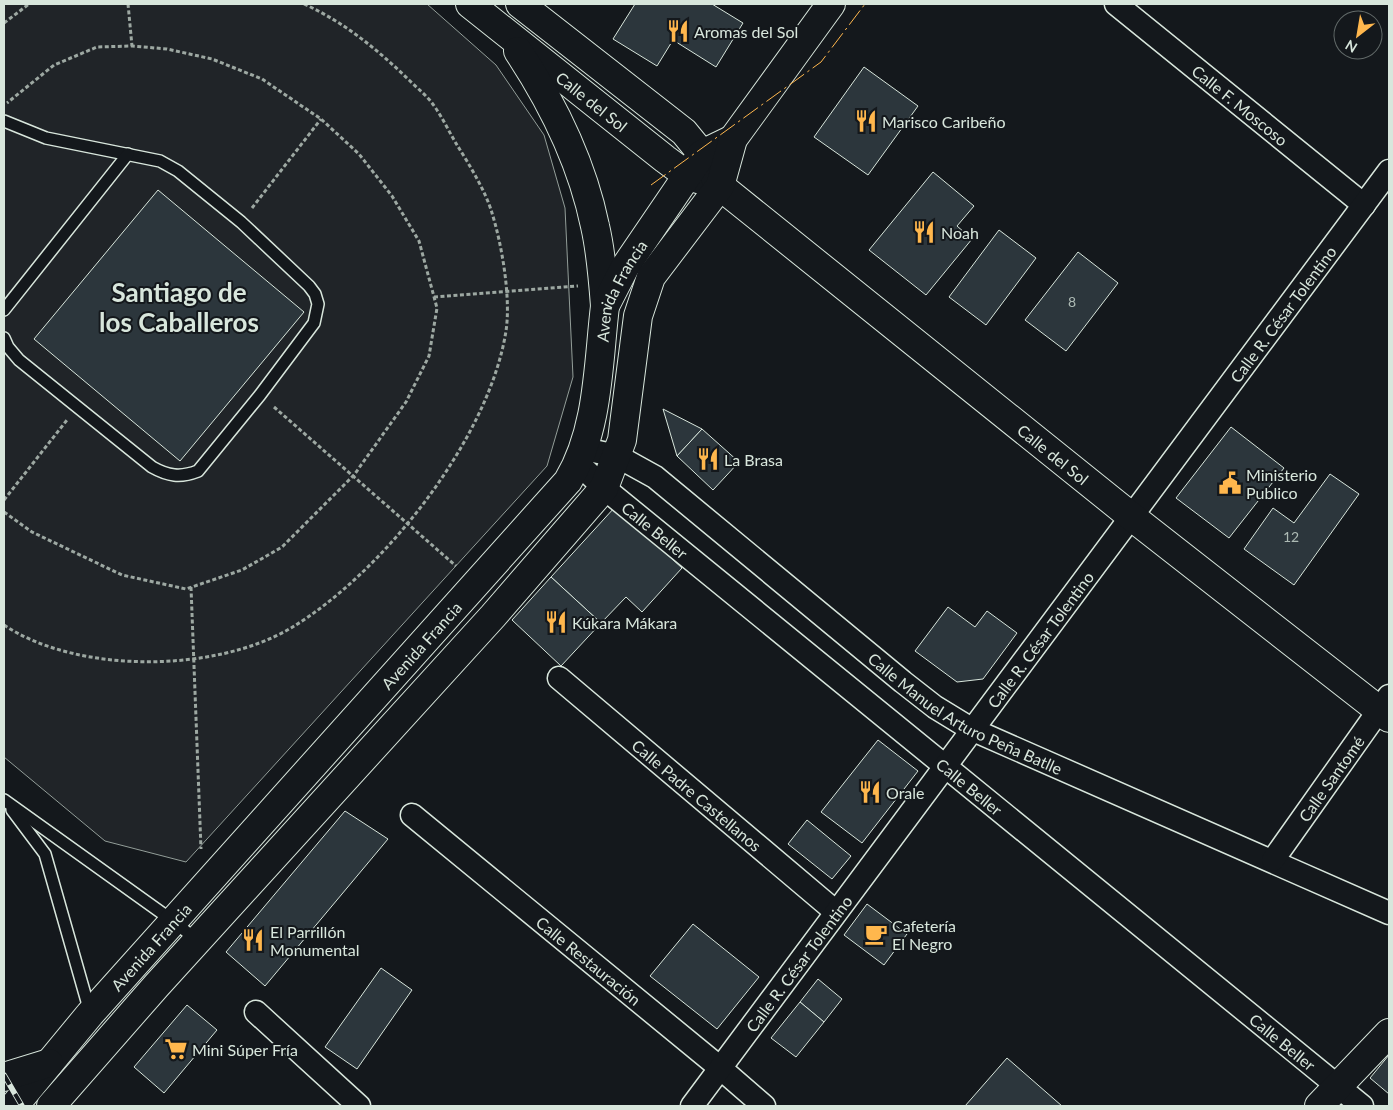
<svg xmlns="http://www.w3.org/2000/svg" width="1393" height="1110" font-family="Lato,sans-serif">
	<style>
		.green { fill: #202428; stroke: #939e99 }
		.building { fill: #2c363c; stroke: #d8e6dc }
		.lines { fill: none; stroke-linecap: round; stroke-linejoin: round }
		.service-casing { stroke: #d8e6dc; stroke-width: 14 }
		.minor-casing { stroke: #d8e6dc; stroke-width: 25 }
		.secondary-casing { stroke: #d8e6dc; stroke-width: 30 }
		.primary-casing { stroke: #d8e6dc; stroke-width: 30 }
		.path { stroke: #9da8a2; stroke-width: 3; stroke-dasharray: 4 2.5; stroke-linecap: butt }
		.service { stroke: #14181c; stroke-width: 11 }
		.minor { stroke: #14181c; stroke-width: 22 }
		.secondary { stroke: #14181c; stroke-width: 28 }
		.primary { stroke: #14181c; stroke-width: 28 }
		.rail-casing { stroke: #d8e6dc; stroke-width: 5.5 }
		.rail { stroke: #14181c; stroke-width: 4; stroke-dasharray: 11; stroke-linecap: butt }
		.power { stroke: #ffb74d; stroke-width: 1; stroke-dasharray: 18 4 2.5 4; stroke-linecap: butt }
		.labels { text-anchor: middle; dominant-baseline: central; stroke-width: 4; stroke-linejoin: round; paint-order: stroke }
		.number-label { font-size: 14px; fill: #adbab4 }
		.poi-label { font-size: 16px; fill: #d8e6dc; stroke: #14181c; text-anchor: start }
		.street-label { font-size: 16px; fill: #d8e6dc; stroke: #14181c }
		.town-label { font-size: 26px; font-weight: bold; fill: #d8e6dc; stroke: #14181c }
	</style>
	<rect width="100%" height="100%" fill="#14181c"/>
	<path class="green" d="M 4,4 L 427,4 L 496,65 L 544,135 L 565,208 L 573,377 L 547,466 L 186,862 L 105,841 L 4,757 Z"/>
	<g class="building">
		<path d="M 635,4 L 712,4 L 743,23 L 716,67 L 673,40 L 657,66 L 613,39 Z"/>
		<path d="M 864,67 L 918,106 L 868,175 L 814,137 Z"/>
		<path d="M 933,172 L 974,206 L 957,226 L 972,239 L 926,295 L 869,250 Z"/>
		<path d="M 158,190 L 304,312 L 180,461 L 34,339 Z"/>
		<path d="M 999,230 L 1036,258 L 986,325 L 949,297 Z"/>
		<path d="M 1078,252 L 1118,283 L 1066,351 L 1025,320 Z"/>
		<path d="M 663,409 L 702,429 L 677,456 Z"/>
		<path d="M 1231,427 L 1284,468 L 1229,538 L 1176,498 Z"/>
		<path d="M 702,429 L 739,462 L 713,490 L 677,456 Z"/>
		<path d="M 1330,474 L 1359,494 L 1294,585 L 1244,549 L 1273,508 L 1294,523 Z"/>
		<path d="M 615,507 L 682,568 L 642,612 L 626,597 L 601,623 L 551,577 Z"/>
		<path d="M 551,577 L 601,623 L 561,666 L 512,620 Z"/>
		<path d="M 948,607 L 975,627 L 987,611 L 1017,633 L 983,679 L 957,682 L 915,651 Z"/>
		<path d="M 878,740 L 918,771 L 862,843 L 821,812 Z"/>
		<path d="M 345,811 L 388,839 L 265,986 L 226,952 Z"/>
		<path d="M 807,820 L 851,856 L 832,879 L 788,844 Z"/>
		<path d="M 867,904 L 907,934 L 884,965 L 844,935 Z"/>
		<path d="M 693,924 L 759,977 L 717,1029 L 650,976 Z"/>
		<path d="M 381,968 L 412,990 L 357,1069 L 325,1047 Z"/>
		<path d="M 818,979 L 842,999 L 824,1022 L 800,1002 Z"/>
		<path d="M 800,1002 L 824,1022 L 796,1057 L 771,1038 Z"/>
		<path d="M 187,1005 L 217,1030 L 164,1093 L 134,1067 Z"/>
		<path d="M 1389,1055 L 1389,1094 L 1370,1078 Z"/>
		<path d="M 1007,1058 L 1062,1106 L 965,1106 Z"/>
	</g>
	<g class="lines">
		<defs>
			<g id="service">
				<path d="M 4,121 L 46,138 L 160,161 L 178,171 L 241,222 L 309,286 L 315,294 L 318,304 L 314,323 L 260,395 L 198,471 C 180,478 168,476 152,467 L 19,360 L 8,347 L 4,338"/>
				<path d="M 4,310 L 128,154"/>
				<path d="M 4,800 L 173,921 L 198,941"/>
				<path d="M 12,810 L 45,854 L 90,1012"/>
			</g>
			<g id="minor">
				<path id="s1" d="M 1116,4 L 1364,205"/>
				<path id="s2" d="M 584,449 L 617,456 L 655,477 L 903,682 L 935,707 L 971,729 L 1389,913"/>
				<path id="s3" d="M 578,463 L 604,488 L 1362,1106"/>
				<path id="s4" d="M 559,678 L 836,912"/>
				<path id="s5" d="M 412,815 L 719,1067 L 764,1106"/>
				<path id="s6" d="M 1273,860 L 1389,696"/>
				<path d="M 256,1012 L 359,1106"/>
				<path id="s7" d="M 692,1106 L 1389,171"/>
			</g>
			<g id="secondary">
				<path id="s8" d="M 470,4 L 665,159 L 688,176 L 705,181"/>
				<path id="s9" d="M 520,4 L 684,132 L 702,154 L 720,186 L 1132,517 L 1389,718"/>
				<path d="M 518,51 C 553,104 582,163 595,226 C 601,252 603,279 605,306"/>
				<path id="s10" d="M 14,1106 L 90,1014 L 568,481 C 599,429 598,364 605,306 L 625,267 L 702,154 L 733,139"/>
				<path d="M 51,1106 L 157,985 L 493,616 L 604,488 L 622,440 L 638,316 L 651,277 L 720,186 L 733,139 L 831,4"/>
				<path d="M 1319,1106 L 1389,1033"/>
			</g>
			<path id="primary" d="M 4,1077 L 49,1063"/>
		</defs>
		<use href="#service" class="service-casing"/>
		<use href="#minor" class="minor-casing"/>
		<use href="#secondary" class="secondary-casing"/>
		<use href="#primary" class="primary-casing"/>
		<g class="path">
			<path d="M 128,4 L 132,46"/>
			<path d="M 4,23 L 29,4"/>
			<path d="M 252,208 L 321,119"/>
			<path d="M 434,297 L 578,286"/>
			<path d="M 274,407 L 456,566"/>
			<path d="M 4,500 L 67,420"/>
			<path d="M 4,512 L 32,532 L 122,575 L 186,589 L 242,570 L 282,547 L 354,475 L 406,402 L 429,356 L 437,308 L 419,241 L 392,196 L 359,154 L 321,119 L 262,79 L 212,59 L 167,49 L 132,46 L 97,47 L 54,65 L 7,103"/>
			<path d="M 191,587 L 201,849"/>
			<path d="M 4,625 C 77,674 215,673 291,628 C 383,573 489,439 506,331 C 511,298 502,245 492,213 C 486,192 469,164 457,145 C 449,132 442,116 432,103 C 426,95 417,88 409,80 C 378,50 344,22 304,4"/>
		</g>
		<use href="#service" class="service"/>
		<use href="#minor" class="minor"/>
		<use href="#secondary" class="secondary"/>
		<use href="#primary" class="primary"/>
		<defs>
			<path id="rail" d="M 4,1075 L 22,1106"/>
		</defs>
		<use href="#rail" class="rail-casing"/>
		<use href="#rail" class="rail"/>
		<path class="power" d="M 651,185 L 821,62 L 865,4"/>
	</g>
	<defs>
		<symbol id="restaurant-bare" viewBox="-9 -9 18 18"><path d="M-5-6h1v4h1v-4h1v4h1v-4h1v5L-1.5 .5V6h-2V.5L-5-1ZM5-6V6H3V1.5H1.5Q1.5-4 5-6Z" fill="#ffb74d" stroke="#14181c" stroke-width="2.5" paint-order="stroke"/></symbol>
		<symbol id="civic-bare" viewBox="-9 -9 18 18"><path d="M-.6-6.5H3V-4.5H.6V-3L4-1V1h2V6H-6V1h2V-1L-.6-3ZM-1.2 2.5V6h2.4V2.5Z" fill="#ffb74d" stroke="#14181c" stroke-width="2.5" paint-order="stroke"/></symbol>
		<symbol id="cafe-bare" viewBox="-9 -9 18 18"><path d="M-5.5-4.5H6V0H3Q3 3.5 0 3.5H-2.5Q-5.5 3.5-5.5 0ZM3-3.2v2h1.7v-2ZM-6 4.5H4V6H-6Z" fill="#ffb74d" stroke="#14181c" stroke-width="2.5" paint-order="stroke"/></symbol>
		<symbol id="supermarket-bare" viewBox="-9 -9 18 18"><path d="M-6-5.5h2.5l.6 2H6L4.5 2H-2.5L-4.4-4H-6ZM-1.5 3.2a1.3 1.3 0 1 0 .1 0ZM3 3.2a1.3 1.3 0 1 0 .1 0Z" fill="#ffb74d" stroke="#14181c" stroke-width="2.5" paint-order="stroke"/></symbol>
	</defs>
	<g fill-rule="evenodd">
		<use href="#restaurant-bare" x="662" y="15" width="32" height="32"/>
		<use href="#restaurant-bare" x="850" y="105" width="32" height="32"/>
		<use href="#restaurant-bare" x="908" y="216" width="32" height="32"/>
		<use href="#restaurant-bare" x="692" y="443" width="32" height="32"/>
		<use href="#civic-bare" x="1214" y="467" width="32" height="32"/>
		<use href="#restaurant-bare" x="540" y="606" width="32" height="32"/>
		<use href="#restaurant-bare" x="854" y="776" width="32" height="32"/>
		<use href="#cafe-bare" x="860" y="918" width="32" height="32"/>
		<use href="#restaurant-bare" x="237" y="924" width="32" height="32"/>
		<use href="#supermarket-bare" x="160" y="1033" width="32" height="32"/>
	</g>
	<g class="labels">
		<g class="number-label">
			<text x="1072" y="301">8</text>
			<text x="1291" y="536">12</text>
		</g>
		<g class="poi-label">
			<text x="694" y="31">Aromas del Sol</text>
			<text x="882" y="121">Marisco Caribeño</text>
			<text x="941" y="232">Noah</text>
			<text x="724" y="459">La Brasa</text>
			<text x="1246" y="474">Ministerio<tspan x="1246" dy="18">Publico</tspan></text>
			<text x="572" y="622">Kúkara Mákara</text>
			<text x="886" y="792">Orale</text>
			<text x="892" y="925">Cafetería<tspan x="892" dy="18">El Negro</tspan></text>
			<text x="270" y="931">El Parrillón<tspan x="270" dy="18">Monumental</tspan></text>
			<text x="192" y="1049">Mini Súper Fría</text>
		</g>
		<g class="street-label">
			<text stroke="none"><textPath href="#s8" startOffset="156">Calle del Sol</textPath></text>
			<text stroke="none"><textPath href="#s1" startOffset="160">Calle F. Moscoso</textPath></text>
			<text stroke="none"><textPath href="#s10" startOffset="1035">Avenida Francia</textPath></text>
			<text stroke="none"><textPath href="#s7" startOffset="988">Calle R. César Tolentino</textPath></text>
			<text stroke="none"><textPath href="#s9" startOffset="701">Calle del Sol</textPath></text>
			<text stroke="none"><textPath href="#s3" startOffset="102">Calle Beller</textPath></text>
			<text stroke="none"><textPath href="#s7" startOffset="582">Calle R. César Tolentino</textPath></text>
			<text stroke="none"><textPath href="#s10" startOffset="615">Avenida Francia</textPath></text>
			<text stroke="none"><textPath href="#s2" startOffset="469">Calle Manuel Arturo Peña Batlle</textPath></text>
			<text stroke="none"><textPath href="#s6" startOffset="100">Calle Santomé</textPath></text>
			<text stroke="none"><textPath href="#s3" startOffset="508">Calle Beller</textPath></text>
			<text stroke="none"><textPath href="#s4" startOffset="181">Calle Padre Castellanos</textPath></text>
			<text stroke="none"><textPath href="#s10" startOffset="210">Avenida Francia</textPath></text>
			<text stroke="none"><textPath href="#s5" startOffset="229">Calle Restauración</textPath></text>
			<text stroke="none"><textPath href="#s7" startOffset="178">Calle R. César Tolentino</textPath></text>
			<text stroke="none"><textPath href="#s3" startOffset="912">Calle Beller</textPath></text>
		</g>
		<g class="town-label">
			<text x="179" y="292">Santiago de<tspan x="179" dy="30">los Caballeros</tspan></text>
		</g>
	</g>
	<rect width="1393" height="1110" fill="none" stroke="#d8e6dc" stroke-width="10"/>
	<g transform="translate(1358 35) rotate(211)"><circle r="24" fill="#14181c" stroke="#626a69"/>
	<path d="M0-4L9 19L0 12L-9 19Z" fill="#ffb74d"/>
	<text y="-8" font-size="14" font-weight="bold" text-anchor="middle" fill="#d8e6dc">N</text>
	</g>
</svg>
